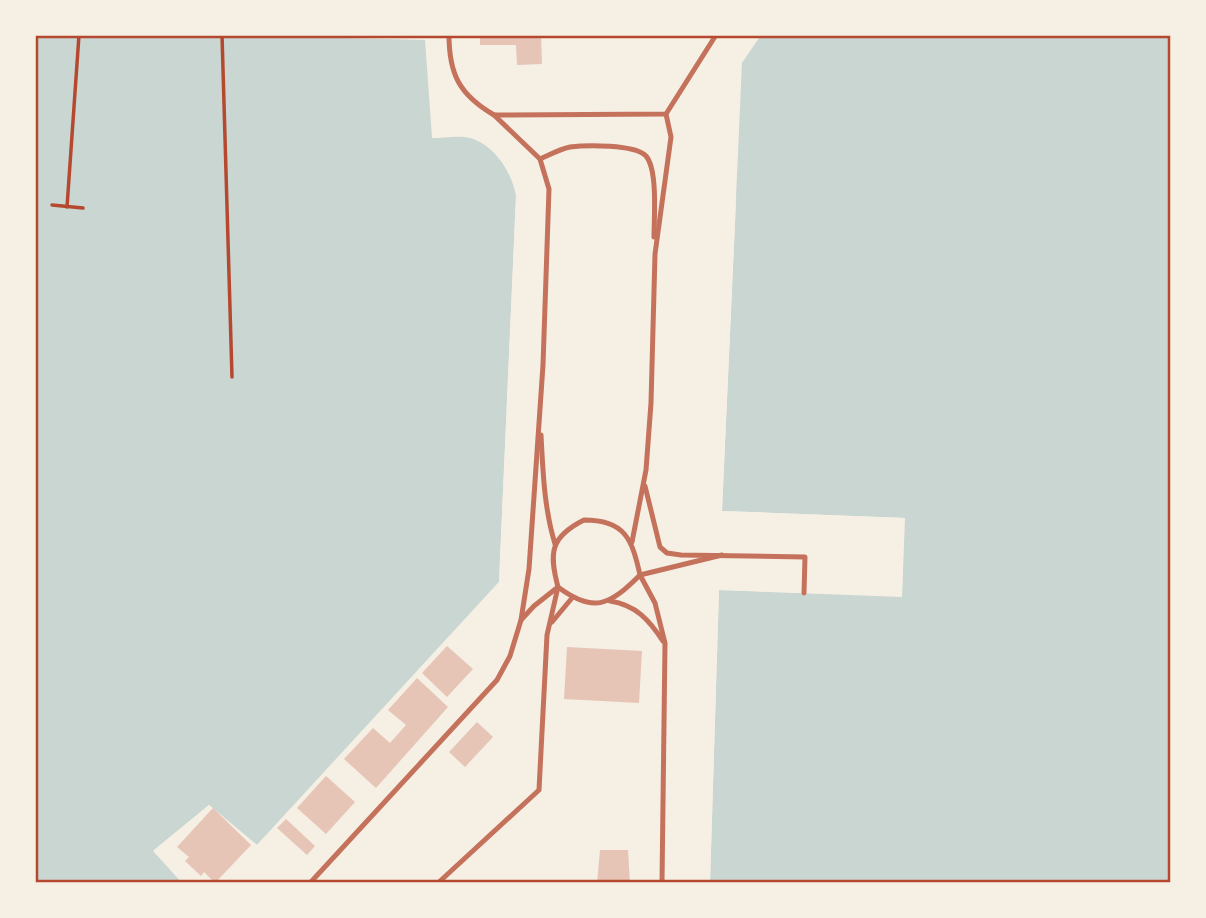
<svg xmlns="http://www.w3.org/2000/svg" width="1206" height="918" font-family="Overpass,sans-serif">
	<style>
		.water { fill: #c9d6d2 }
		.pier { fill: #f6efe4 }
		.building { fill: #e6c5b7 }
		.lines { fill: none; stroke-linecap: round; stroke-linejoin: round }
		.path { stroke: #b5482f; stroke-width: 3.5 }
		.service { stroke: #c5725c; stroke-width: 5 }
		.neatline { fill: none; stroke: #b5482f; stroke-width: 2.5 }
	</style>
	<rect width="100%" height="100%" fill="#f6efe4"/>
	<g class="water">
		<path d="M 35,35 L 227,35 L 425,40 L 432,138 C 443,138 460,135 470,138 C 495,145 512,173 516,196 L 499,582 L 257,845 L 209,805 L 154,850 L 182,883 L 35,883 Z"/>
		<path d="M 761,35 L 1171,35 L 1171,883 L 710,883 L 719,590 L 902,596 L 904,518 L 722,511 L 742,63 Z"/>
	</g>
	<g class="pier">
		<path d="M 516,196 L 519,196 L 502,583 L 259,848 L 255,848 L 209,809 L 158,851 L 186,883 L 182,883 L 153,851 L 209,805 L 257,845 L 499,582 Z"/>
		<path d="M 732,202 L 736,202 L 722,511 L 905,518 L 902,597 L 719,590 L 710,883 L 706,883 L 716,588 L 899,593 L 901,522 L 722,515 L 719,513 Z"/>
	</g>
	<g class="building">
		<path d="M 480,35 L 541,35 L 542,64 L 517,65 L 516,45 L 480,45 Z"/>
		<path d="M 447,646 L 473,669 L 447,697 L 422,673 Z"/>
		<path d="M 567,647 L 642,651 L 639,703 L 564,699 Z"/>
		<path d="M 417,678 L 448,707 L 376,788 L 344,759 L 373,728 L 390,743 L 406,725 L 388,710 Z"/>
		<path d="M 477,722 L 493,737 L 465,767 L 449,752 Z"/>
		<path d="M 326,776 L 355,802 L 326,834 L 297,808 Z"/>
		<path d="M 213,808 L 251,845 L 215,883 L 204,872 L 201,876 L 185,861 L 189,857 L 177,847 Z"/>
		<path d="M 286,819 L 315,846 L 307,855 L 277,828 Z"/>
		<path d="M 600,850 L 628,850 L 630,883 L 597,883 Z"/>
	</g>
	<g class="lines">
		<g class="path">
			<path d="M 222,35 L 232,377"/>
			<path d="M 52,205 L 83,208"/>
			<path d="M 67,207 L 79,35"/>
		</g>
		<g class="service">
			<path d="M 449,35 C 449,75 460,95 494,115 L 666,114 L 716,35"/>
			<path d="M 540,159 C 549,155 560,149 570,147 C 585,145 635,144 646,156 C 658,170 654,218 654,237"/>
			<path d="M 541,435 C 543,471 544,508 555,544"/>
			<path d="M 645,486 L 660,547 L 667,553 L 681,555 L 805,557 L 804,593"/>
			<path d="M 584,520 C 625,520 632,539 640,575 C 610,605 594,614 558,587 C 549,553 550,537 584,520 Z"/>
			<path d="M 632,542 L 646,470 L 651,403 L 655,254 L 671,137 L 666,114"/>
			<path d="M 610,601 C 636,605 649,620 663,641"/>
			<path d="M 521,620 L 534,606 L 558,587"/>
			<path d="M 552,622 L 572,598"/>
			<path d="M 310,883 L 497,680 L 510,656 L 521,620 L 529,569 L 543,365 L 549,189 L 540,159 L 494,115"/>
			<path d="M 438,883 L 539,790 L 547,635 L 558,587"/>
			<path d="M 662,883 L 665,643 L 655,603 L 640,575 L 722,555"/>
		</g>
	</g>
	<rect width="1206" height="918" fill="none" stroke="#f6efe4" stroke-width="74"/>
	<rect x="37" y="37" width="1132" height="844" class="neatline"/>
</svg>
